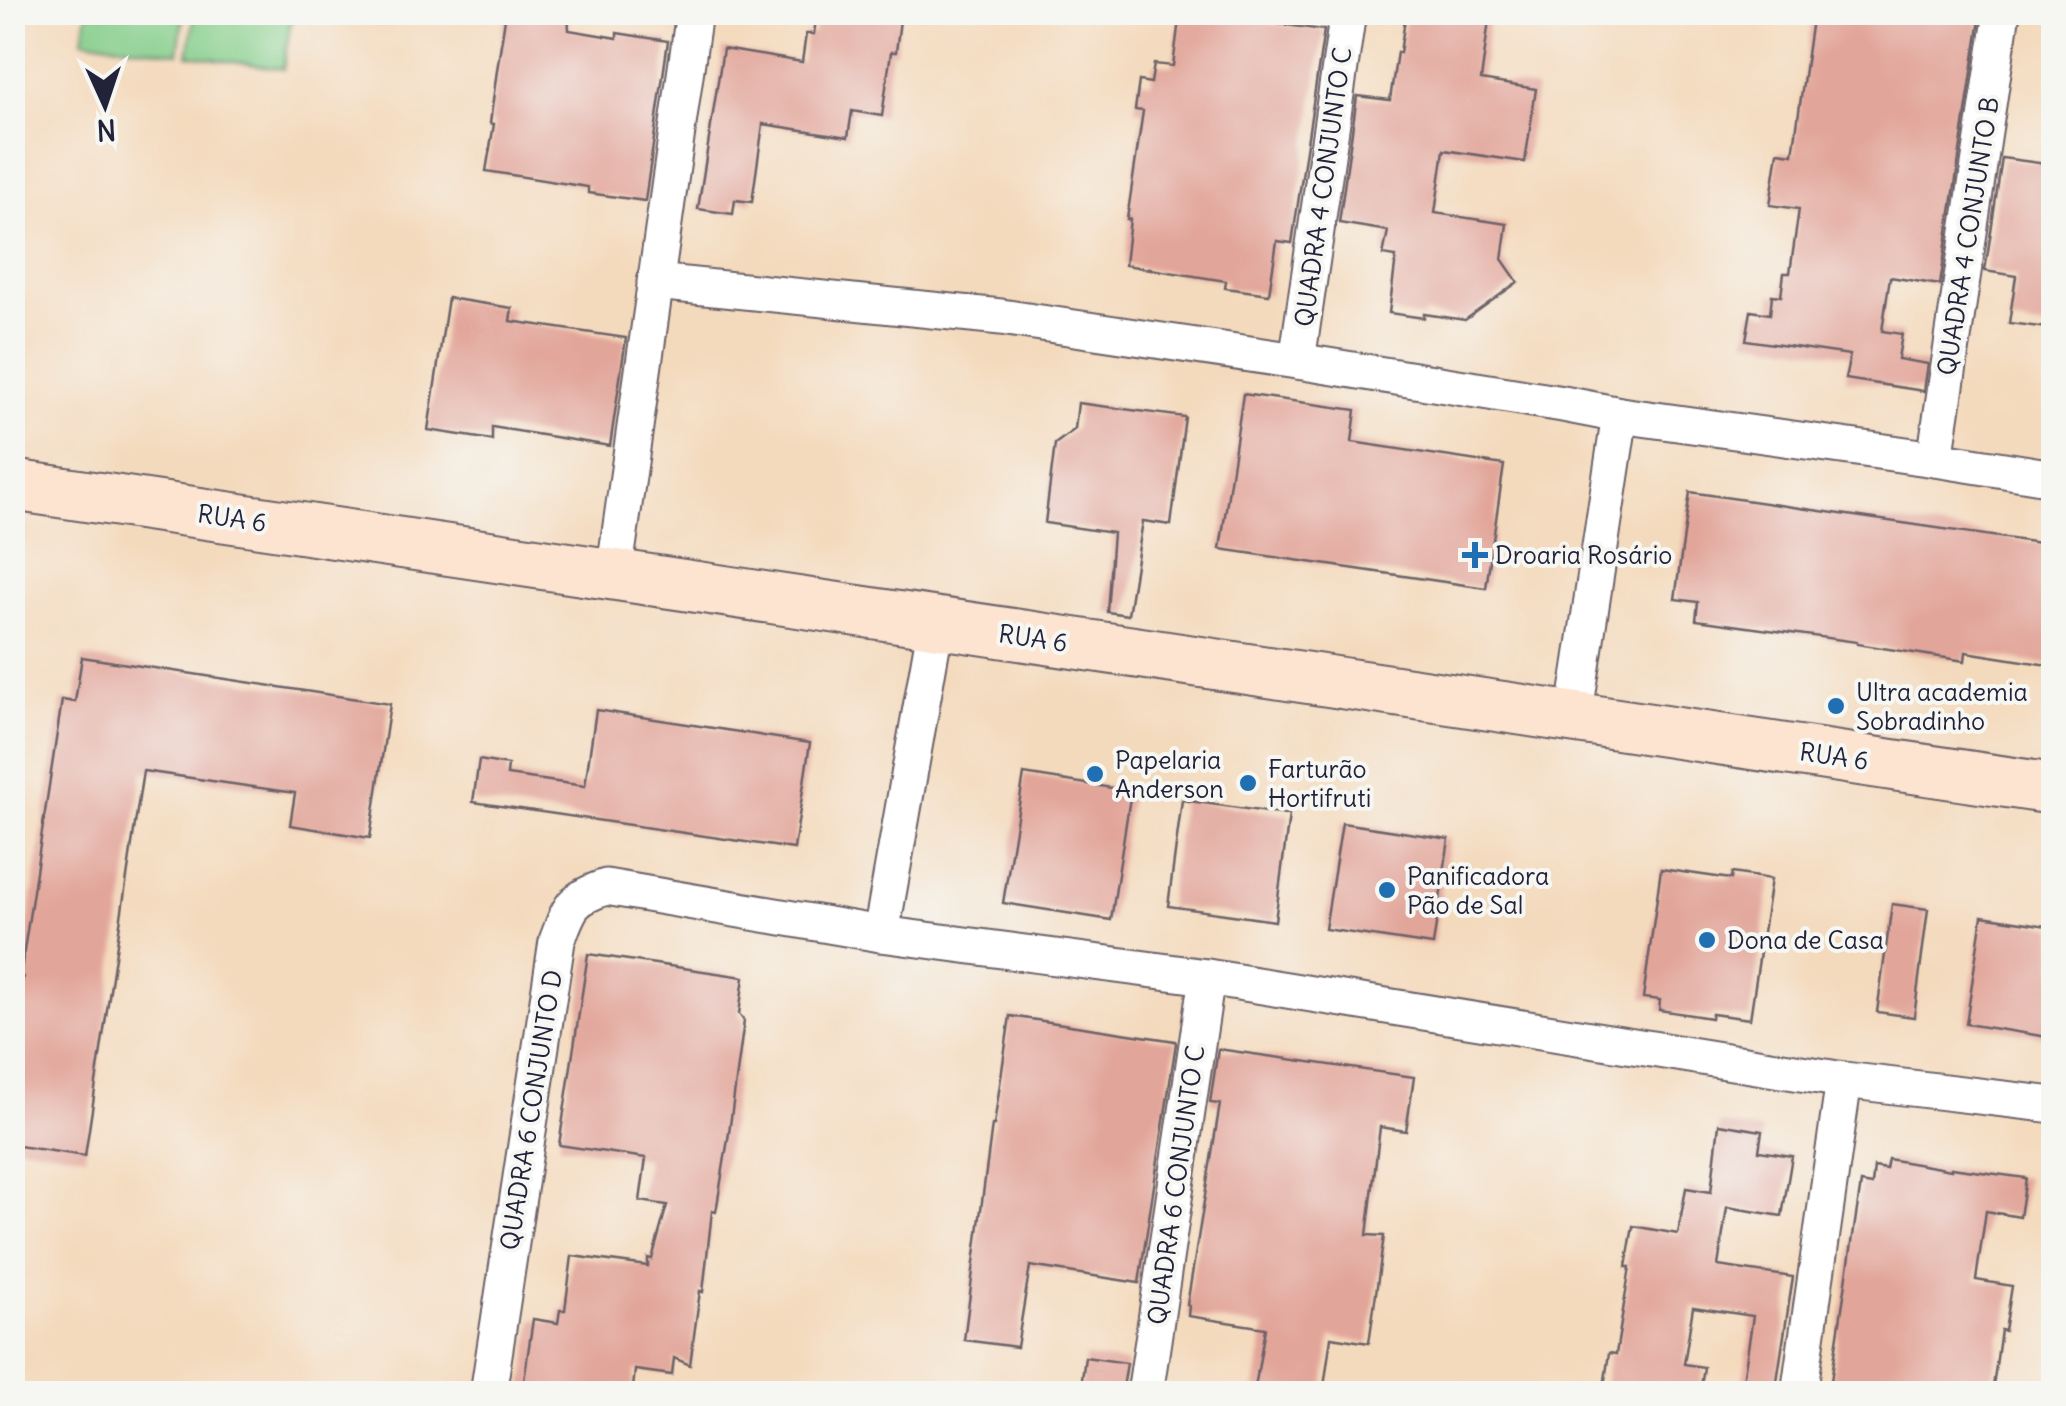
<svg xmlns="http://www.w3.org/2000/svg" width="2066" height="1406" font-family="Delius,sans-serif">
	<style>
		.green { fill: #85ce8a; stroke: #547862; stroke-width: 2.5 }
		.building { fill: #e2a59a }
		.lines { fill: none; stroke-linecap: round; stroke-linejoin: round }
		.street-casing { stroke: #6c6268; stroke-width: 39 }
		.secondary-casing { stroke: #6c6268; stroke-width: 54 }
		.street { stroke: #fff; stroke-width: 35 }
		.secondary { stroke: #fde4d1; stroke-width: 50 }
		.poi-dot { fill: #1f6fb2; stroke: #f6f6f2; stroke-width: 4 }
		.labels { text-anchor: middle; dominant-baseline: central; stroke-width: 8; stroke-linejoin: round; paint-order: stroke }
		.street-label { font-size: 25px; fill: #22223b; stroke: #f6f6f2 }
		.poi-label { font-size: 25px; fill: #22223b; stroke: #f6f6f2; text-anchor: start }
	</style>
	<rect width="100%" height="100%" fill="#f6f6f2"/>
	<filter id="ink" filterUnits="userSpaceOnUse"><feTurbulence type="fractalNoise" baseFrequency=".01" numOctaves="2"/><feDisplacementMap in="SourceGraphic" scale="20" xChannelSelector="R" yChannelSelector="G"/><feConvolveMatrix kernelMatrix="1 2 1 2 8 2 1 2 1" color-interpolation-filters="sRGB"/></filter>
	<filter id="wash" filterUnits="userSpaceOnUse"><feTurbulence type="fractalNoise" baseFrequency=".0048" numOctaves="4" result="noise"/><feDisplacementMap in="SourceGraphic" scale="40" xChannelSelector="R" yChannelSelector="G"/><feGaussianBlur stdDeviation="2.25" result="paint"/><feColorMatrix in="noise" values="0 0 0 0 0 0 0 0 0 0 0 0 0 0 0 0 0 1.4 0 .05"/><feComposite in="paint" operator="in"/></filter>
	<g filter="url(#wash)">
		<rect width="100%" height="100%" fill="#f4dabd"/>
		<g class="green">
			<path d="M 87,13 L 184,13 L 178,53 L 83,40 Z"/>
			<path d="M 195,13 L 292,13 L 283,69 L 188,55 Z"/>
		</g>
		<g id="blocks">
			<g class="building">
				<path d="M 506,12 L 568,12 L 569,30 L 617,38 L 617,33 L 668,41 L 645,201 L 588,193 L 588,187 L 486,171 L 494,124 L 490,123 L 497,70 Z"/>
				<path d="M 817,12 L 901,12 L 896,52 L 891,52 L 882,116 L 852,111 L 848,137 L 763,124 L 752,202 L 735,200 L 733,214 L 698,209 L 723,49 L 802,62 L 806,34 L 814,34 Z"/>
				<path d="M 1180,12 L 1256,12 L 1255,21 L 1324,30 L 1292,243 L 1277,241 L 1269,294 L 1225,288 L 1226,281 L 1125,265 L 1130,219 L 1127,219 L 1143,111 L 1135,110 L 1139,81 L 1151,83 L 1154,64 L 1173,66 Z"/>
				<path d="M 1406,12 L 1490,12 L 1481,80 L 1536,89 L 1525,162 L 1444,150 L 1435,213 L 1507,224 L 1502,259 L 1518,282 L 1465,320 L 1424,314 L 1424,318 L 1389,313 L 1396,257 L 1383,255 L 1388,231 L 1339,223 L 1357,96 L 1390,100 L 1397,52 L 1400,53 Z"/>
				<path d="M 1813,12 L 1935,12 L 1980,19 L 1940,285 L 1890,277 L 1882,331 L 1902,334 L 1898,359 L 1928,364 L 1924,391 L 1845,379 L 1850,355 L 1746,340 L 1751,311 L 1770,314 L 1772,295 L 1781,296 L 1784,273 L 1790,273 L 1799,209 L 1770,205 L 1778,152 L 1793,154 Z"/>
				<path d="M 2002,158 L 2054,165 L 2054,329 L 2009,323 L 2016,276 L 1985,271 Z"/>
				<path d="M 448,298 L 512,308 L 510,321 L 626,338 L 610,446 L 492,427 L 492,440 L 428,430 Z"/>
				<path d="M 1243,394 L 1356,410 L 1352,442 L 1504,465 L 1486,588 L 1220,549 Z"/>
				<path d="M 1078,403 L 1185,417 L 1171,525 L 1143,521 L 1128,615 L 1107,612 L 1113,533 L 1045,523 L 1055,444 L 1075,429 Z"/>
				<path d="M 1690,492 L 2054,545 L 2054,666 L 1966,652 L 1965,661 L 1857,644 L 1857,642 L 1696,620 L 1698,602 L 1675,599 Z"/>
				<path d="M 82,657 L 390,704 L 370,838 L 290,825 L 295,793 L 143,771 L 85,1156 L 12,1145 L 12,1044 L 23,977 L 20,977 L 62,700 L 75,702 Z"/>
				<path d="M 596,710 L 810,743 L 794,849 L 473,802 L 479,760 L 508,765 L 507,775 L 585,786 Z"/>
				<path d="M 1024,774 L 1131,791 L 1111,920 L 1003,903 Z"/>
				<path d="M 1182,800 L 1289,815 L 1275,921 L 1168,906 Z"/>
				<path d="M 1342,823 L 1449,839 L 1433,945 L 1325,929 Z"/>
				<path d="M 1661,869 L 1731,879 L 1732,873 L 1771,879 L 1750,1019 L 1712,1014 L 1711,1018 L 1659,1010 L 1660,1000 L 1643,998 Z"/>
				<path d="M 1892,904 L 1928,909 L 1914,1017 L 1877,1012 Z"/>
				<path d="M 1982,916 L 2054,927 L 2054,1038 L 1966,1024 Z"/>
				<path d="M 588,954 L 744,977 L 739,1014 L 744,1021 L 729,1133 L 716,1212 L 712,1211 L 703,1292 L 700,1291 L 690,1365 L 674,1358 L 672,1375 L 635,1370 L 633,1388 L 617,1386 L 616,1394 L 522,1394 L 533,1319 L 558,1323 L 560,1310 L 565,1310 L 572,1256 L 648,1266 L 648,1258 L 652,1259 L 667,1205 L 640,1201 L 646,1158 L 559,1145 Z"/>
				<path d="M 1010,1016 L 1175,1041 L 1176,1043 L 1139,1283 L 1030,1266 L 1017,1347 L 964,1340 L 992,1125 L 994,1125 Z"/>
				<path d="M 1218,1049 L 1414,1077 L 1406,1131 L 1380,1127 L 1367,1235 L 1384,1236 L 1369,1343 L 1331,1337 L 1323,1394 L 1254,1394 L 1265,1328 L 1188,1316 L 1189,1306 L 1187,1305 L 1220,1104 L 1210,1103 Z"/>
				<path d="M 1719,1124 L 1762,1131 L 1759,1151 L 1792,1156 L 1782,1216 L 1727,1207 L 1718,1266 L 1793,1277 L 1775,1394 L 1741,1394 L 1753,1316 L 1693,1307 L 1684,1364 L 1704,1367 L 1700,1394 L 1603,1394 L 1609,1353 L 1616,1354 L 1630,1267 L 1626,1267 L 1633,1226 L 1678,1234 L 1686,1188 L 1711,1192 Z"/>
				<path d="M 1888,1159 L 1951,1170 L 1951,1168 L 2026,1178 L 2020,1217 L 1986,1211 L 1976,1280 L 2012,1286 L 2005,1331 L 2001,1330 L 1992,1394 L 1829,1394 L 1861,1183 L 1872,1185 L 1874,1167 L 1886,1169 Z"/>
				<path d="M 1085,1357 L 1127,1363 L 1122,1394 L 1080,1394 Z"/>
			</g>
		</g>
	</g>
	<g filter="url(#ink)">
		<use href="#blocks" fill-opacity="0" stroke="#6c6268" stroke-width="2.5"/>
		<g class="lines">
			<defs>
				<g id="street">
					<path d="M 655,282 L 1001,317 L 1297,361 L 1563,404 L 1620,415 L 1935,459 L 2054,478"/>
					<path d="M 1297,361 L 1348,12"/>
					<path d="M 1935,459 L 2002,12"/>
					<path d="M 614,575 L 694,12"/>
					<path d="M 1574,718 L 1620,415"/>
					<path d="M 881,934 L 936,623"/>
					<path d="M 488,1394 L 557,941 C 570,907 570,899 606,887 L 881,934 L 1207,977 L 1844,1080 L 2054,1105"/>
					<path d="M 1145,1394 L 1207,977"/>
					<path d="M 1799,1394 L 1844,1080"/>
				</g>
				<path id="secondary" d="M 12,485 L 2054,789"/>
			</defs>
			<use href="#street" class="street-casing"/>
			<use href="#secondary" class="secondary-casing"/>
			<use href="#street" class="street"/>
			<use href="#secondary" class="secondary"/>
		</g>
	</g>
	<g class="poi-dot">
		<path d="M1470 540h10v10h10v10h-10v10h-10v-10h-10v-10h10z"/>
		<circle cx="1836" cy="706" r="10"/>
		<circle cx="1095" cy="774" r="10"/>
		<circle cx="1248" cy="783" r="10"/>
		<circle cx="1387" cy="890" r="10"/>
		<circle cx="1707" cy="940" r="10"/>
	</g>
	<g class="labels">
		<g class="street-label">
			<text transform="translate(1323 187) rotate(-82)">QUADRA 4 CONJUNTO C</text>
			<text transform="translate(1968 236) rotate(-81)">QUADRA 4 CONJUNTO B</text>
			<text transform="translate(232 518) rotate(8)">RUA 6</text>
			<text transform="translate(1033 638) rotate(8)">RUA 6</text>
			<text transform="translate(1834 756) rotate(8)">RUA 6</text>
			<text transform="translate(531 1110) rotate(-81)">QUADRA 6 CONJUNTO D</text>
			<text transform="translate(1176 1185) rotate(-82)">QUADRA 6 CONJUNTO C</text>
		</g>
		<g class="poi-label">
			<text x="1495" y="555">Droaria Rosário</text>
			<text x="1856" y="692">Ultra academia<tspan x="1856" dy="29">Sobradinho</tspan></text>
			<text x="1115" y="760">Papelaria<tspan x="1115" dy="29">Anderson</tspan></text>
			<text x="1268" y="769">Farturão<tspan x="1268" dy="29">Hortifruti</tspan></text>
			<text x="1407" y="876">Panificadora<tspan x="1407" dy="29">Pão de Sal</tspan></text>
			<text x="1727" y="940">Dona de Casa</text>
		</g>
	</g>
	<rect width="2066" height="1406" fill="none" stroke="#f6f6f2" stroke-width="50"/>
	<g transform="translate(105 105) rotate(177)" stroke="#f6f6f2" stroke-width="8" paint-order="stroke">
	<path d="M0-8L18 38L0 25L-18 38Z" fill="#22223b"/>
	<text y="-15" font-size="28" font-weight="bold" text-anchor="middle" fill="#22223b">N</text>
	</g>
</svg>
